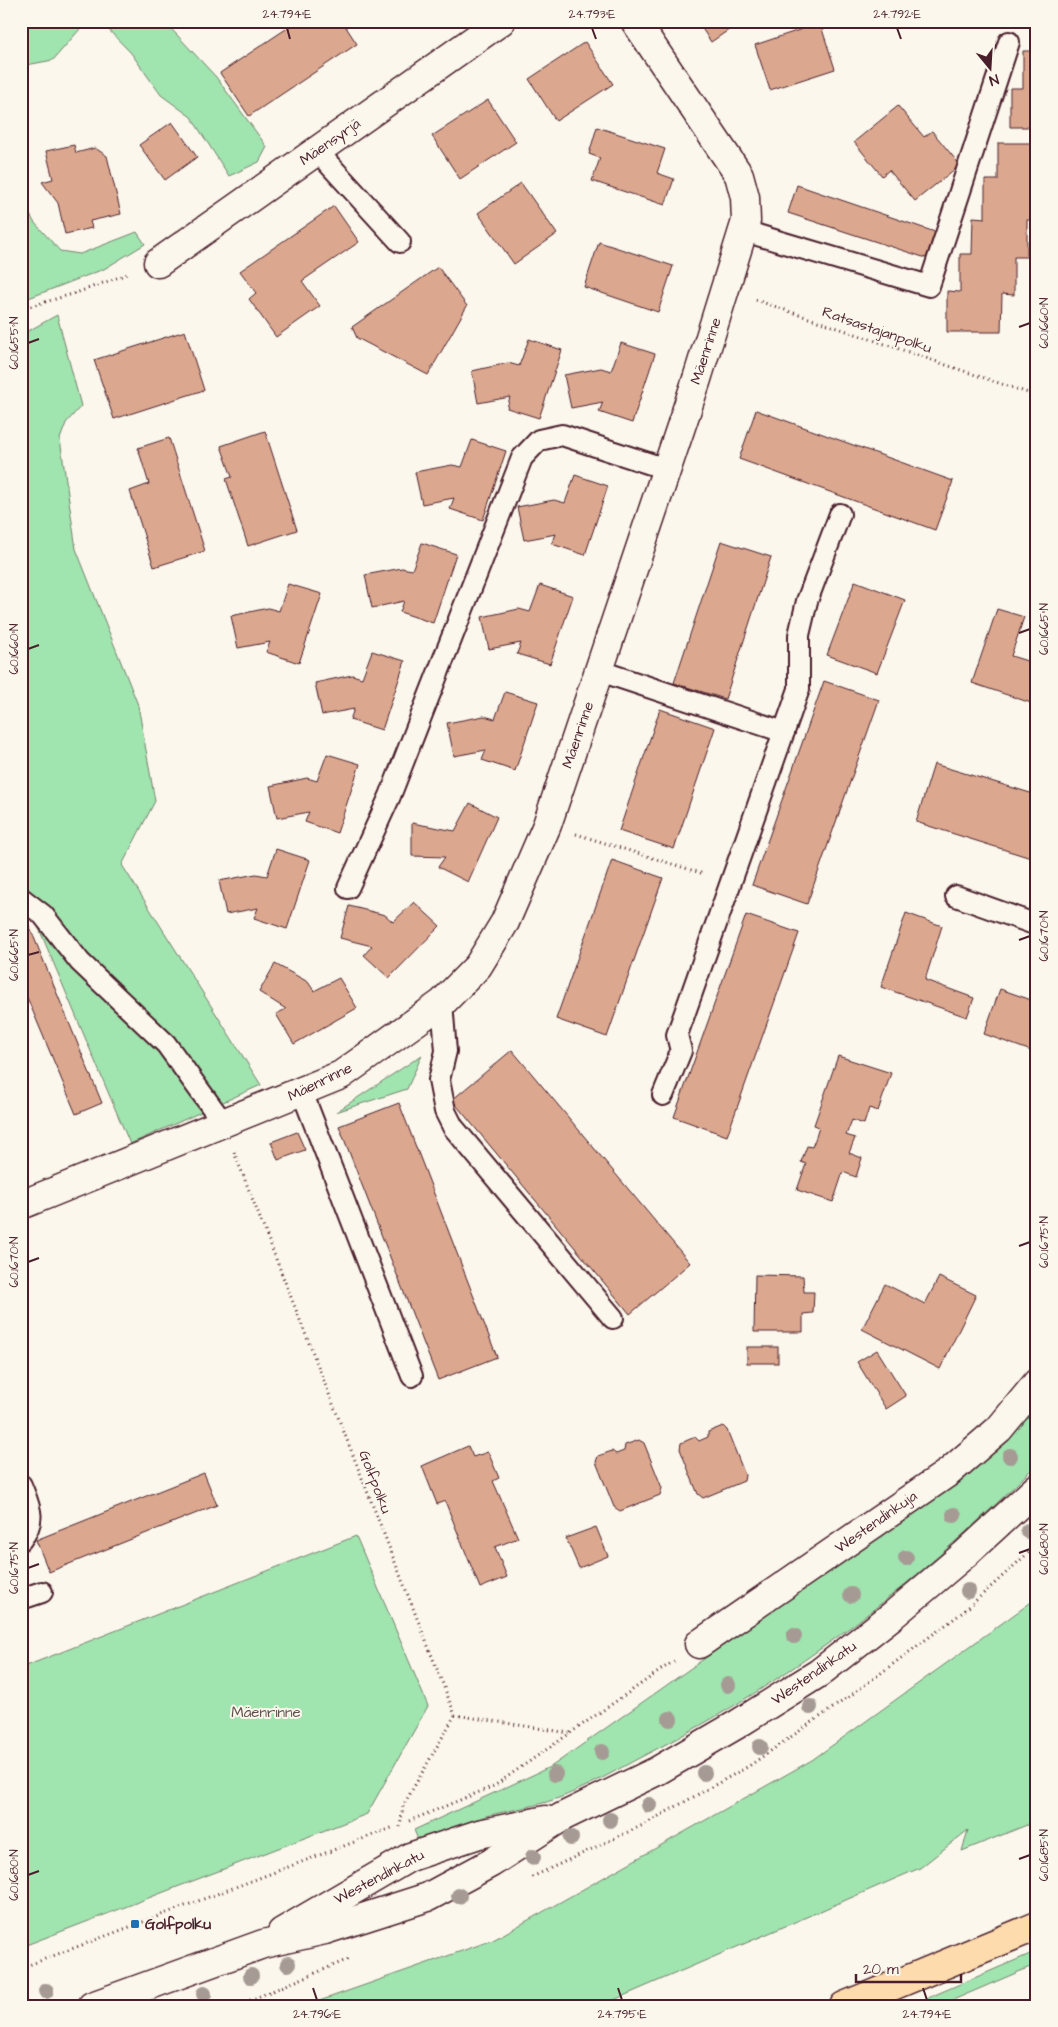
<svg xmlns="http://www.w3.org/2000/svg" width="1058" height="2027" font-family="'Architects Daughter',sans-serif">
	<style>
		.green { fill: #a0e4af; stroke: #75826d }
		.building { fill: #dba88f; stroke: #4a1f2b }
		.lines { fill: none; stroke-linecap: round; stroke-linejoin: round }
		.lane-casing { stroke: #4a1f2b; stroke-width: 24 }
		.street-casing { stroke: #4a1f2b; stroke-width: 31 }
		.secondary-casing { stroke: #4a1f2b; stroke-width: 31 }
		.highway-casing { stroke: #4a1f2b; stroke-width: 31 }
		.path { stroke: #4a1f2b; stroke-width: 3; stroke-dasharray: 1 4; stroke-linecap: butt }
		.lane { stroke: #fbf7ec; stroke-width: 20 }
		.street { stroke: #fbf7ec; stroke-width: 28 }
		.secondary { stroke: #fbf7ec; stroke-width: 28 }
		.highway { stroke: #fddbac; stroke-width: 28 }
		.tree { fill: #a69b94 }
		.ticks { fill: none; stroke: #4a1f2b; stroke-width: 2 }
		.poi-dot { fill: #1f6fb2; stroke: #fbf7ec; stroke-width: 2 }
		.labels { text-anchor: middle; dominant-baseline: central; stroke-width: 4; stroke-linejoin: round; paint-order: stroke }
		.street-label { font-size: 15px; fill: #4a1f2b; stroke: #fbf7ec }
		.park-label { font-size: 15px; fill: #60504c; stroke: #fbf7ec }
		.poi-label { font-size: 15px; font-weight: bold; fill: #4a1f2b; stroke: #fbf7ec; text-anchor: start }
		.neatline { fill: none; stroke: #4a1f2b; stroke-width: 2 }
		.ticks-label { font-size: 12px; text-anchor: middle; fill: #4a1f2b }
	</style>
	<rect width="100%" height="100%" fill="#fbf7ec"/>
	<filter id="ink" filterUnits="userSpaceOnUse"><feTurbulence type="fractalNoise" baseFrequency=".02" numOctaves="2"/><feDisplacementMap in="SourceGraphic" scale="10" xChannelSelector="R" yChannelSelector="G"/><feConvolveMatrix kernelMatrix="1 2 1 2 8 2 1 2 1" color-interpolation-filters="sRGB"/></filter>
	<g filter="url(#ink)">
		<g class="green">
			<path d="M 21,21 L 87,21 L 53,60 L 21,66 Z"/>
			<path d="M 100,21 L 164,21 L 216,77 L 267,147 L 259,162 L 229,176 L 191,117 L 161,95 L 131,53 Z"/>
			<path d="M 21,198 L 34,222 L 60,251 L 80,254 L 137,232 L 145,244 L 104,269 L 21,301 Z"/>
			<path d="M 57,315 L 81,406 L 66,423 L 60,439 L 76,549 L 138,705 L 155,801 L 122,865 L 261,1085 L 130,1144 L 21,886 L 21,335 Z"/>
			<path d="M 422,1055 L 407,1089 L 336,1112 Z"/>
			<path d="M 1037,1400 L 1037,1464 C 922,1580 793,1680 647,1754 C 618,1769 587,1788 556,1799 C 533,1807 509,1810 486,1816 C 463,1823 441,1834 419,1842 L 414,1830 L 552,1766 L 976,1467 Z"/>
			<path d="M 356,1536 L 428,1706 L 367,1814 L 21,1947 L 21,1668 Z"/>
			<path d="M 1037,1598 L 1037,1821 L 962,1851 L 968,1830 L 920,1868 L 600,2006 L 305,2006 L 493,1940 L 812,1760 Z"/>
			<path d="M 1037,1951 L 1037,1964 L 939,2006 L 909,2006 Z"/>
		</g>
		<g class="building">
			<path d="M 298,21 L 342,21 L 357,44 L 249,116 L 220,73 Z"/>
			<path d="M 697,21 L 734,21 L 736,25 L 711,42 Z"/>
			<path d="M 1035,21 L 1037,127 L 1010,127 L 1010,88 L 1023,88 L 1023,51 L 1035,51 Z"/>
			<path d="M 820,23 L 835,69 L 770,90 L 755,45 Z"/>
			<path d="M 585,42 L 613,84 L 556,121 L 529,79 Z"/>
			<path d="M 488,100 L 516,142 L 460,179 L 432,136 Z"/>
			<path d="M 898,106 L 924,137 L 932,131 L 960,165 L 915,201 L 889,170 L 882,176 L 854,142 Z"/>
			<path d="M 172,122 L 197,157 L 165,180 L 139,145 Z"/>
			<path d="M 597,127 L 665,149 L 657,173 L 674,179 L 665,205 L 592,181 L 600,158 L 589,154 Z"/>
			<path d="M 998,143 L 1037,143 L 1037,220 L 1027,220 L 1027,257 L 1014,257 L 1014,295 L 1002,294 L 1001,332 L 947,332 L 947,291 L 960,292 L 960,254 L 972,254 L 973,217 L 985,218 L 985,180 L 998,180 Z"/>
			<path d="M 74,145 L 76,153 L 95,148 L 107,156 L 121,214 L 90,221 L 92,228 L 65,234 L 58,203 L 42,182 L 53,179 L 46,151 Z"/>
			<path d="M 521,183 L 557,234 L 514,264 L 478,213 Z"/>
			<path d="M 797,185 L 935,232 L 926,258 L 788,213 Z"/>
			<path d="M 334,206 L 359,242 L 302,281 L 320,306 L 276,337 L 249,299 L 256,293 L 240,271 Z"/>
			<path d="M 599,242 L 673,266 L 658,312 L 584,287 Z"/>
			<path d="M 438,267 L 467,306 L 428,375 L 357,338 L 352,327 Z"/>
			<path d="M 185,331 L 204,390 L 114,419 L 94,360 Z"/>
			<path d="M 529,339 L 562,350 L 539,418 L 507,408 L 510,397 L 478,403 L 472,371 L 508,363 L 519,366 Z"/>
			<path d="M 621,343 L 655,354 L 632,423 L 599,412 L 603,402 L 571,408 L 564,375 L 601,368 L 611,371 Z"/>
			<path d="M 756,410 L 953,481 L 935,530 L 739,459 Z"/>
			<path d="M 265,431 L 297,530 L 248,546 L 226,479 L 232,477 L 221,446 Z"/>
			<path d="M 169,438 L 205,551 L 154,567 L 130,491 L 149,484 L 138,448 Z"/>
			<path d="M 472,440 L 506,451 L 483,520 L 450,509 L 454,498 L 422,504 L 415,472 L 452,465 L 462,467 Z"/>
			<path d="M 575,475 L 608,486 L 585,555 L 552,544 L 556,534 L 524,540 L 517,507 L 554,500 L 565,503 Z"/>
			<path d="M 721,541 L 771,557 L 725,699 L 674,683 Z"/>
			<path d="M 422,543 L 456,554 L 433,623 L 400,612 L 404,601 L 372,608 L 365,575 L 402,568 L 412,570 Z"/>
			<path d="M 855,581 L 905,600 L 877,673 L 827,655 Z"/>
			<path d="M 288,584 L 322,594 L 299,663 L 266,652 L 270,642 L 238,648 L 231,616 L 268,608 L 279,611 Z"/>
			<path d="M 540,585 L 573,596 L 550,664 L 517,654 L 521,643 L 489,649 L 482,617 L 519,609 L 530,612 Z"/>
			<path d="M 997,609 L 1024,617 L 1011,656 L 1037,664 L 1037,705 L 972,683 Z"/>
			<path d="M 372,651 L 405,661 L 382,730 L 350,720 L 354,709 L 322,715 L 315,683 L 352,675 L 362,678 Z"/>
			<path d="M 824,681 L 879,700 L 807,904 L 752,885 Z"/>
			<path d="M 505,692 L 538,702 L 515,771 L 482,760 L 486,750 L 454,756 L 447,723 L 484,716 L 495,719 Z"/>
			<path d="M 660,709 L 715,728 L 674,849 L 619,831 Z"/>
			<path d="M 327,754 L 360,764 L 337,833 L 305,822 L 309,812 L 277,818 L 270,786 L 307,778 L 317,781 Z"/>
			<path d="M 934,764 L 1037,795 L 1037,839 L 1031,858 L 916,822 Z"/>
			<path d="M 470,803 L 497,817 L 468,882 L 438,867 L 445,857 L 412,856 L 412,823 L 455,831 Z"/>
			<path d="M 276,849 L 310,860 L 287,929 L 254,918 L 258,908 L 226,914 L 219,881 L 256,874 L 267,876 Z"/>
			<path d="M 612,860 L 663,878 L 607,1037 L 556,1019 Z"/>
			<path d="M 414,902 L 440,926 L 389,978 L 364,955 L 372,946 L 340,938 L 349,906 L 385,915 L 393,922 Z"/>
			<path d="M 906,913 L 942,926 L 925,980 L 974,998 L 967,1017 L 881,987 Z"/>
			<path d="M 746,915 L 799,933 L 727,1136 L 674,1117 Z"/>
			<path d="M 28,923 L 102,1103 L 76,1114 L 21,983 L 21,926 Z"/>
			<path d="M 275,964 L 308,982 L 314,991 L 339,978 L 357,1008 L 294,1044 L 276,1014 L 286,1009 L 259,992 Z"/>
			<path d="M 1000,989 L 1037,1002 L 1037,1053 L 984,1034 Z"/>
			<path d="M 512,1050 L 690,1263 L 630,1314 L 452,1100 Z"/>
			<path d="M 838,1056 L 891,1073 L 878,1111 L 869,1108 L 864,1124 L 852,1120 L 846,1135 L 855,1138 L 849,1153 L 862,1158 L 856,1177 L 843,1172 L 833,1202 L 797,1190 L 806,1164 L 801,1162 L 807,1146 L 812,1147 L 816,1137 L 819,1127 L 814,1125 Z"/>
			<path d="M 399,1103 L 497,1357 L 438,1380 L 339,1126 Z"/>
			<path d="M 297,1132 L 305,1150 L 278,1160 L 271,1142 Z"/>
			<path d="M 755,1275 L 803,1276 L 804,1292 L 814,1292 L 813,1313 L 803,1314 L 803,1332 L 754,1332 Z"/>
			<path d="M 939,1277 L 976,1295 L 940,1369 L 862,1329 L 885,1284 L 925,1304 Z"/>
			<rect x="747" y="1347" width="31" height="16"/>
			<path d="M 877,1350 L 906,1396 L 886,1409 L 857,1362 Z"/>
			<path d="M 723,1426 L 727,1430 L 745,1475 L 744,1481 L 703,1498 L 698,1494 L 691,1477 L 680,1449 L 681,1443 L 695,1437 L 699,1441 L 708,1437 L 708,1432 Z"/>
			<path d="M 639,1440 L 644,1443 L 662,1488 L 660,1495 L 620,1511 L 614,1507 L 596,1462 L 598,1456 L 612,1451 L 616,1454 L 624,1451 L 625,1445 Z"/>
			<path d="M 468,1446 L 473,1457 L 488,1452 L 499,1478 L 493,1481 L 518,1538 L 495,1547 L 507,1577 L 480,1588 L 445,1501 L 437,1504 L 422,1466 Z"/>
			<path d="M 204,1473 L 217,1505 L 49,1572 L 36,1540 Z"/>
			<path d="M 596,1527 L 608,1556 L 579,1568 L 566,1538 Z"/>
		</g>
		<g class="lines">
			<defs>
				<g id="lane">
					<path d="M 317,151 L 400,242"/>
					<path d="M 744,231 L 929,286 L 1009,42"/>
					<path d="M 600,671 L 784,732"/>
					<path d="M 348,888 L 390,796 L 522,458 L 539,440 L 562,435 L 666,469"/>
					<path d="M 956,896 L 1037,925"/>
					<path d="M 21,898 L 43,915 L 80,962 L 166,1044 L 224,1124"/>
					<path d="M 442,1003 L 446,1051 L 439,1080 L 445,1111 L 453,1127 L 613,1318"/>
					<path d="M 302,1092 L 412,1376"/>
					<path d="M 663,1095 L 681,1051 L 677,1035 L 799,689 L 799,635 L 807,601 L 840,514"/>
					<path d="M 21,1485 C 30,1508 37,1519 21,1540"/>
					<path d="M 21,1596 L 27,1597 L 42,1592"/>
				</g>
				<g id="street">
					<path d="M 158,263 L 501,21"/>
					<path d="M 21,1205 L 341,1075 L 442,1003 L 478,966 L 505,922 L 547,825 L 697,379 L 746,221 L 745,197 L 739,175 L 635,21"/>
					<path d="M 699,1644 L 949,1472 L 999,1429 L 1037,1383"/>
				</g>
				<g id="secondary">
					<path d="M 282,1932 L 410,1857 L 479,1834 L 546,1820"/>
					<path d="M 92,2006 L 263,1944 L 325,1930 L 428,1897 L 491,1863 L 562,1817 L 657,1771 L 736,1725 L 819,1673 L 893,1615 L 964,1555 L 1037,1488"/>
				</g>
				<path id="highway" d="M 844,2006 L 1037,1926"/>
			</defs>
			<use href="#lane" class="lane-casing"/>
			<use href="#street" class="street-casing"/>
			<use href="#secondary" class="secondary-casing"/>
			<use href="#highway" class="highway-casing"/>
			<g class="path">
				<path d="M 756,300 L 1037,396"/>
				<path d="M 21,309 L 76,293 L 130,273"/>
				<path d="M 576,834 L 704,874"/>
				<path d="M 234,1152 L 455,1715 L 403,1806 L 400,1827"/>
				<path d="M 455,1715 L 569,1733"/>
				<path d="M 409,1821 L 494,1786 L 674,1661"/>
				<path d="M 532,1877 L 643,1825 L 749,1766 L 850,1696 L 963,1612 L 1037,1545"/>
				<path d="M 21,1968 L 394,1827"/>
				<path d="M 236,2006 L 349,1959"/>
			</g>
			<use href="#lane" class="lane"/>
			<use href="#street" class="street"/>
			<use href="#secondary" class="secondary"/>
			<use href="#highway" class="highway"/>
		</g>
		<g class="tree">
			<circle cx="1010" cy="1456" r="8"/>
			<circle cx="954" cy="1515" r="8"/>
			<circle cx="1028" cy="1531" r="8"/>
			<circle cx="906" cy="1558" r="8"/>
			<circle cx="968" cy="1591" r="8"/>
			<circle cx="851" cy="1595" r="8"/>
			<circle cx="794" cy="1636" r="8"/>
			<circle cx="728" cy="1685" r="8"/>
			<circle cx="810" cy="1707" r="8"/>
			<circle cx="670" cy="1719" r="8"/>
			<circle cx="760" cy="1747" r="8"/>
			<circle cx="602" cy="1752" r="8"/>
			<circle cx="704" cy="1773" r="8"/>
			<circle cx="555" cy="1774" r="8"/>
			<circle cx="649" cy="1805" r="8"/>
			<circle cx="610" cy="1820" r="8"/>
			<circle cx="571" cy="1838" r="8"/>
			<circle cx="533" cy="1857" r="8"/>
			<circle cx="459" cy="1896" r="8"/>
			<circle cx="288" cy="1964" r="8"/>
			<circle cx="251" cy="1976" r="8"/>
			<circle cx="46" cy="1991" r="8"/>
			<circle cx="204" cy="1994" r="8"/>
		</g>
	</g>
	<path class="ticks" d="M 287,28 L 290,39M 592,28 L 596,39M 897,28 L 901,39M 1019,327 L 1030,323M 28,343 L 39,339M 1019,633 L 1030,629M 28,649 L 39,645M 1019,940 L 1030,936M 28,955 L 39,952M 1019,1246 L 1030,1242M 28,1262 L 39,1258M 1019,1553 L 1030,1549M 28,1568 L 39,1564M 1019,1859 L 1030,1855M 28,1875 L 39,1871M 313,1988 L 317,2000M 618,1988 L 622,2000M 923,1988 L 927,2000"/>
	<rect class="poi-dot" x="130" y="1919" width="10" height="10" rx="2.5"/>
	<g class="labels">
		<g class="street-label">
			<text transform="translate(330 142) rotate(-35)">Mäensyrjä</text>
			<text transform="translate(877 330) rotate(19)">Ratsastajanpolku</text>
			<text transform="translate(706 351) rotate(-72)">Mäenrinne</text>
			<text transform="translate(578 735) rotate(-71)">Mäenrinne</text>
			<text transform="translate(320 1082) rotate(-26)">Mäenrinne</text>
			<text transform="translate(375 1482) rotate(69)">Golfpolku</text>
			<text transform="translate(876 1522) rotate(-35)">Westendinkuja</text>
			<text transform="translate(814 1673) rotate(-35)">Westendinkatu</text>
			<text transform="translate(379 1877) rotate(-28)">Westendinkatu</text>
		</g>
		<g class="park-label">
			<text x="266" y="1712">Mäenrinne</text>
		</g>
		<g class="poi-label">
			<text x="145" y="1924">Golfpolku</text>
		</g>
	</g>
	<rect width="1058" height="2027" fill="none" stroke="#fbf7ec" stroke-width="55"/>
	<g transform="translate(990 68) rotate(162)" stroke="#fbf7ec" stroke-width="4" paint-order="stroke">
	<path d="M0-4L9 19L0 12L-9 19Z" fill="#4a1f2b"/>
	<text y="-8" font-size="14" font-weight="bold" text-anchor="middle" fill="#4a1f2b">N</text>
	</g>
	<path d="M856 1974v8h105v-8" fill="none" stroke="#4a1f2b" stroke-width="2.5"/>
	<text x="863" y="1974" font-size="15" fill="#4a1f2b" stroke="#fbf7ec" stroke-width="4" paint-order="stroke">20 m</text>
	<rect x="28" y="28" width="1002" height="1972" class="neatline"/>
	<g class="ticks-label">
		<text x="287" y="18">24.794°E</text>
		<text x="592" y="18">24.793°E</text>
		<text x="897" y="18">24.792°E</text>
		<text transform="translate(1044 323) rotate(-90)" y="4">60.1660°N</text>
		<text transform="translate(14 343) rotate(-90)" y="4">60.1655°N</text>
		<text transform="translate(1044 629) rotate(-90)" y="4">60.1665°N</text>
		<text transform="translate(14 649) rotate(-90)" y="4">60.1660°N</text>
		<text transform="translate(1044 936) rotate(-90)" y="4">60.1670°N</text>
		<text transform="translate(14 955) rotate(-90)" y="4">60.1665°N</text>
		<text transform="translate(1044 1242) rotate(-90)" y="4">60.1675°N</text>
		<text transform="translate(14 1262) rotate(-90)" y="4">60.1670°N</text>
		<text transform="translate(1044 1549) rotate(-90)" y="4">60.1680°N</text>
		<text transform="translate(14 1568) rotate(-90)" y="4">60.1675°N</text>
		<text transform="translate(1044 1855) rotate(-90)" y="4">60.1685°N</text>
		<text transform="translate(14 1875) rotate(-90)" y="4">60.1680°N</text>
		<text x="317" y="2018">24.796°E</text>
		<text x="622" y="2018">24.795°E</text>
		<text x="927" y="2018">24.794°E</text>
	</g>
</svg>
